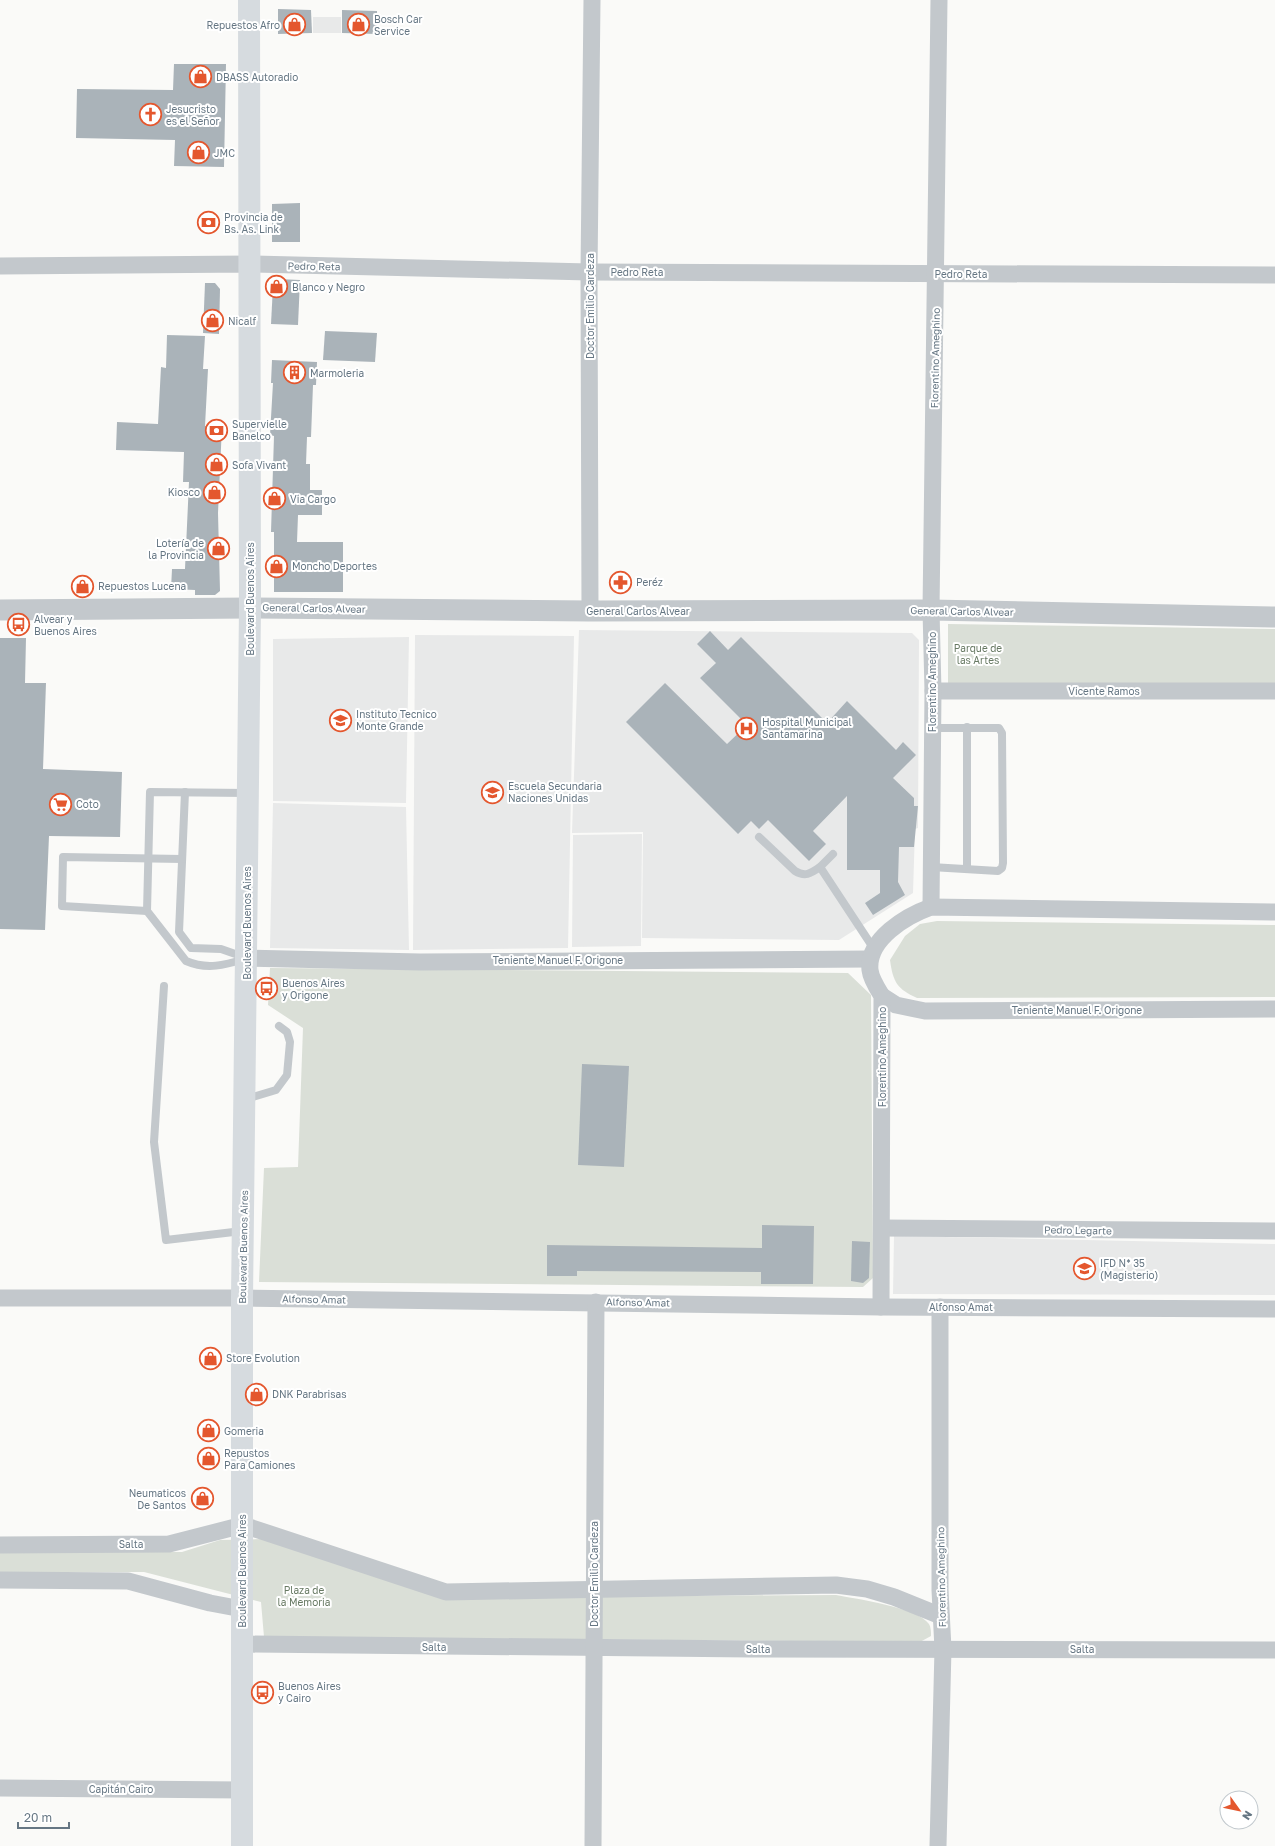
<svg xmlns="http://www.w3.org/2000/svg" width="1275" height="1846" font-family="'Golos Text',sans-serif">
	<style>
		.built { fill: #e8e9e9 }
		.green { fill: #dadfd7 }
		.building { fill: #aab3b9 }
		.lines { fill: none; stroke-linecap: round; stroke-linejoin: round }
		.service { stroke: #c3c8cc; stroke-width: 8 }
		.minor { stroke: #c3c8cc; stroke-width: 17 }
		.tertiary { stroke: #c3c8cc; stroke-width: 21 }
		.secondary { stroke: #d6dbdf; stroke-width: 22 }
		.labels { text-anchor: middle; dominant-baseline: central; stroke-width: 4; stroke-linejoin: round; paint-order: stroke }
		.poi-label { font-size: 10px; fill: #657683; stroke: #fff; text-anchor: start }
		.street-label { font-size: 10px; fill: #657683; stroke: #fff }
		.park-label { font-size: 10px; fill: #687a64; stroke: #fff }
	</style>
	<rect width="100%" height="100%" fill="#fafaf8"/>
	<g class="built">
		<rect x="313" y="17" width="28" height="16"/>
		<path d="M 579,630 L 912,633 L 919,640 L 918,828 L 915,829 L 913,893 L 839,940 L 642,938 L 643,832 L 572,833 Z"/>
		<path d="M 415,635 L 574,636 L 568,948 L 413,950 Z"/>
		<path d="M 409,637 L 406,803 L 273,801 L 273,639 Z"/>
		<path d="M 273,803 L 406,807 L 409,950 L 270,948 Z"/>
		<path d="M 642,834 L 641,946 L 572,947 L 573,835 Z"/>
		<path d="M 894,1236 L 1275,1244 L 1275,1295 L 893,1294 Z"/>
	</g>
	<g class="green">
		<path d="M 948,624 L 1275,629 L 1275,685 L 948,683 Z"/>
		<path d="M 937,921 L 1275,925 L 1275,997 L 917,998 C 897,989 893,982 890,960 L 905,936 L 920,924 Z"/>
		<path d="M 270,968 L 848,973 L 871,995 L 873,1278 L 863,1287 L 259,1282 L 264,1168 L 298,1167 L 303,1028 L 268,1005 Z"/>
		<path d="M 262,1539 L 447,1597 L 836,1595 C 856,1599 917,1607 929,1624 C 931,1627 931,1632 931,1636 L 920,1642 L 264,1637 L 261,1602 L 144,1572 L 0,1572 L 0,1552 L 182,1552 L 220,1540 Z"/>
	</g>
	<g class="building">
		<path d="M 278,9 L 311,10 L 312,33 L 278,34 Z"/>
		<path d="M 342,10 L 377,11 L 377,34 L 342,33 Z"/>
		<path d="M 174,64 L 226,64 L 224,167 L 174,166 L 175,140 L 76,138 L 77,89 L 173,90 Z"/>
		<path d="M 300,203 L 300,242 L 272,242 L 272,204 Z"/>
		<path d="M 277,279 L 300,280 L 298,325 L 271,324 L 273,286 Z"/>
		<path d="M 205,283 L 215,283 L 220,289 L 219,334 L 203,333 Z"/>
		<path d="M 325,331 L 377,333 L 375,362 L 323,360 Z"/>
		<path d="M 167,335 L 205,336 L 203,369 L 208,369 L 205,426 L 222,426 L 218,513 L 220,591 L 215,595 L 195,595 L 195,590 L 171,589 L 172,569 L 185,569 L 189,482 L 183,482 L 184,452 L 116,450 L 117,422 L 158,424 L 161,367 L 166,368 Z"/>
		<path d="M 272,360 L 317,362 L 316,385 L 313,385 L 311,437 L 307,437 L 306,464 L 310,464 L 310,490 L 322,490 L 322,515 L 298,515 L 297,542 L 343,542 L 343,592 L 274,592 L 274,532 L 271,532 L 274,436 L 270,435 L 273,383 L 271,383 Z"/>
		<path d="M 710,631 L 728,650 L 741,637 L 827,723 L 847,701 L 896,750 L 903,742 L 916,755 L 893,778 L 914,798 L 914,806 L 918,806 L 914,847 L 899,847 L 898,882 L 905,895 L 873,915 L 865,903 L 880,893 L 880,870 L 847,870 L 847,796 L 813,831 L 826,844 L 809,861 L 768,820 L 759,829 L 751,821 L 738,834 L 626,722 L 665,683 L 727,744 L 747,725 L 700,678 L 716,663 L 697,644 Z"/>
		<path d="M 0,638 L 26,638 L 25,683 L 46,683 L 43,769 L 122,772 L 120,837 L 49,836 L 45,930 L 0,929 Z"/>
		<path d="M 582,1064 L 629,1066 L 624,1167 L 578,1165 Z"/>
		<path d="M 762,1225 L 814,1226 L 813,1284 L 761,1284 L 761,1272 L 577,1271 L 577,1276 L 547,1276 L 547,1245 L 762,1248 Z"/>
		<path d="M 852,1241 L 870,1242 L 869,1278 L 863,1283 L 851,1281 Z"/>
	</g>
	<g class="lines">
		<g class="service">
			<path d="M 185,792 L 179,932 L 191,948 L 221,949 L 244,957"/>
			<path d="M 759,837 L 795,871 C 805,877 810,874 820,867 L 874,949"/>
			<path d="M 820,867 L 833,854"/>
			<path d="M 931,867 L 998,871 L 1002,868 L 1003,863 L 1002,733 L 999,728 L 933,728"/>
			<path d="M 967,869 L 967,727"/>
			<path d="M 147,911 L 62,906 L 63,857 L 182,859"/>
			<path d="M 245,959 C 225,965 207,970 186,961 L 147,911 L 150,792 L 247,793"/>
			<path d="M 164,986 L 154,1142 L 166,1240 L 242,1231"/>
			<path d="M 246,1099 L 276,1090 L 287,1075 L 290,1042 L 287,1032 L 279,1026"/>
		</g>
		<g class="minor">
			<path d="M 0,266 L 250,264 L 589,272 L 1275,275"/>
			<path d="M 590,611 L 589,272 L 592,0"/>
			<path d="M 933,691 L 1275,691"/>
			<path d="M 931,907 L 933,691 L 931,610 L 939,0"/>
			<path d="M 246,958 L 420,962 L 870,959"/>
			<path d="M 882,996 L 896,1005 L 925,1011 L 1275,1009"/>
			<path d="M 882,1228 L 1275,1231"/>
			<path d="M 0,1298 L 242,1298 L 881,1307 L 1275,1309"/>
			<path d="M 881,1307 L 882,996 C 877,988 871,979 870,970 C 867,939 906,916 931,907 L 1275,912"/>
			<path d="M 0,1545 L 169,1544 L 243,1525 L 446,1592 L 836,1585 L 867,1589 L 894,1597 L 941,1616"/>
			<path d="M 0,1580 L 128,1581 L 210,1603 L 242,1609"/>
			<path d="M 242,1644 L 752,1649 L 1275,1650"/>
			<path d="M 0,1788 L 242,1790"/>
			<path d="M 593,1846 L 596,1302"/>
			<path d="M 938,1846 L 943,1649 L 940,1590 L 940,1307"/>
		</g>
		<path class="tertiary" d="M 0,610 L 250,608 L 590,611 L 931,610 L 1275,617"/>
		<path class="secondary" d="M 242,1846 L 242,1298 L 250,608 L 249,0"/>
	</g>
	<defs>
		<symbol id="shop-ring" viewBox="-11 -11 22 22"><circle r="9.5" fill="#fff" stroke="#e4572e" stroke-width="1.5"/><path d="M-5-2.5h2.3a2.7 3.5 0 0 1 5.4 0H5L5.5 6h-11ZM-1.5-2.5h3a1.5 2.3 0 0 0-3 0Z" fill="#e4572e"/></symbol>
		<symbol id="church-ring" viewBox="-11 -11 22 22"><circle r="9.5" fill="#fff" stroke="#e4572e" stroke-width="1.5"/><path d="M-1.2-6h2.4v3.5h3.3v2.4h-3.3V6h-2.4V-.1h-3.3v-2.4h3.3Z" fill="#e4572e"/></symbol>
		<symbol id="bank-ring" viewBox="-11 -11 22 22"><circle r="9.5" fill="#fff" stroke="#e4572e" stroke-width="1.5"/><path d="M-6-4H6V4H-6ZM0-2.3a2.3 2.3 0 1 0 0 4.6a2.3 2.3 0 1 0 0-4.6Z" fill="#e4572e"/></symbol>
		<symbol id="building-ring" viewBox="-11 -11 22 22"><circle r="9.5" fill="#fff" stroke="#e4572e" stroke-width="1.5"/><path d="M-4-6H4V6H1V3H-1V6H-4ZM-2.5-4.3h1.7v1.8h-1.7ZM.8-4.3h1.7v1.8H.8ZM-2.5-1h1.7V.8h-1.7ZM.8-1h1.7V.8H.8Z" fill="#e4572e"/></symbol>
		<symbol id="pharmacy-ring" viewBox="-11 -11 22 22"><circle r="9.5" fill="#fff" stroke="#e4572e" stroke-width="1.5"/><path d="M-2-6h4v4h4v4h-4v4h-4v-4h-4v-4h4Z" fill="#e4572e"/></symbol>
		<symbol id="bus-ring" viewBox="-11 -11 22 22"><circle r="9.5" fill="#fff" stroke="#e4572e" stroke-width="1.5"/><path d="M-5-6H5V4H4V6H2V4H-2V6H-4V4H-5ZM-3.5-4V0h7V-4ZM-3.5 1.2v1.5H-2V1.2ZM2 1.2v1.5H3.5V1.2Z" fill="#e4572e"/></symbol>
		<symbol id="school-ring" viewBox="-11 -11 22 22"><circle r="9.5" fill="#fff" stroke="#e4572e" stroke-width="1.5"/><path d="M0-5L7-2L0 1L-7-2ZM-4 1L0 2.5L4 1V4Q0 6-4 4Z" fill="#e4572e"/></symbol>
		<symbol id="hospital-ring" viewBox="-11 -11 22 22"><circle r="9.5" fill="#fff" stroke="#e4572e" stroke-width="1.5"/><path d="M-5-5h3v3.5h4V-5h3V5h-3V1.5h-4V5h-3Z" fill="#e4572e"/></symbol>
		<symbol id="supermarket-ring" viewBox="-11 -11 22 22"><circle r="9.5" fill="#fff" stroke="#e4572e" stroke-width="1.5"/><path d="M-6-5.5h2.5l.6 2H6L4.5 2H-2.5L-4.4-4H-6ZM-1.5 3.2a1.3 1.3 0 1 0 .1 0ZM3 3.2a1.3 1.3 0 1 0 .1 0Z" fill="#e4572e"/></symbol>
	</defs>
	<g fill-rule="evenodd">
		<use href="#shop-ring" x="282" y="12" width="25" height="25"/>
		<use href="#shop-ring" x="346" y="12" width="25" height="25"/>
		<use href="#shop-ring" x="188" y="64" width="25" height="25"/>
		<use href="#church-ring" x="138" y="102" width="25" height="25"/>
		<use href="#shop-ring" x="186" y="140" width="25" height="25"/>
		<use href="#bank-ring" x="196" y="210" width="25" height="25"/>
		<use href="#shop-ring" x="264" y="274" width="25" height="25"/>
		<use href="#shop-ring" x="200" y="308" width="25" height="25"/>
		<use href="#building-ring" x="282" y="360" width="25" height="25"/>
		<use href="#bank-ring" x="204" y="418" width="25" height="25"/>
		<use href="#shop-ring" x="204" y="452" width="25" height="25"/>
		<use href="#shop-ring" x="202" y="480" width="25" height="25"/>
		<use href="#shop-ring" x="262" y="486" width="25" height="25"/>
		<use href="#shop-ring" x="206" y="536" width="25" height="25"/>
		<use href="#shop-ring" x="264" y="554" width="25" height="25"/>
		<use href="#pharmacy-ring" x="608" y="570" width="25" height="25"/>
		<use href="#shop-ring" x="70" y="574" width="25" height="25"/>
		<use href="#bus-ring" x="6" y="612" width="25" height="25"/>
		<use href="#school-ring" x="328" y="708" width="25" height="25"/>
		<use href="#hospital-ring" x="734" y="716" width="25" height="25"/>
		<use href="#school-ring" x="480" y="780" width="25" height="25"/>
		<use href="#supermarket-ring" x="48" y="792" width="25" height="25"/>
		<use href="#bus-ring" x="254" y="976" width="25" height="25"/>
		<use href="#school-ring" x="1072" y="1256" width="25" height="25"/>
		<use href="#shop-ring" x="198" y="1346" width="25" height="25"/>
		<use href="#shop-ring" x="244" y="1382" width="25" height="25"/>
		<use href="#shop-ring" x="196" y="1418" width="25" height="25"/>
		<use href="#shop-ring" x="196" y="1446" width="25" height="25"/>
		<use href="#shop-ring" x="190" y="1486" width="25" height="25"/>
		<use href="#bus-ring" x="250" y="1680" width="25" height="25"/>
	</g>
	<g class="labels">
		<g class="poi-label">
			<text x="374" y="19">Bosch Car<tspan x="374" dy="12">Service</tspan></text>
			<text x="280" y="25" text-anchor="end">Repuestos Afro</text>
			<text x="216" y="77">DBASS Autoradio</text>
			<text x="166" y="109">Jesucristo<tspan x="166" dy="12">es el Señor</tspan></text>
			<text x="214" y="153">JMC</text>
			<text x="224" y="217">Provincia de<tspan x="224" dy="12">Bs. As. Link</tspan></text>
			<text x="292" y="287">Blanco y Negro</text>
			<text x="228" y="321">Nicalf</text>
			<text x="310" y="373">Marmoleria</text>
			<text x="232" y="424">Supervielle<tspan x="232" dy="12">Banelco</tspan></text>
			<text x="232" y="465">Sofa Vivant</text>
			<text x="200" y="492" text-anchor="end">Kiosco</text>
			<text x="290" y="499">Via Cargo</text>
			<text x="204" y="543" text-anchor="end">Lotería de<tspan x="204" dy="12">la Provincia</tspan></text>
			<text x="292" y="566">Moncho Deportes</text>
			<text x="636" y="582">Peréz</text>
			<text x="98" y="586">Repuestos Lucena</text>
			<text x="34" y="619">Alvear y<tspan x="34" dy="12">Buenos Aires</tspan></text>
			<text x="356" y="714">Instituto Tecnico<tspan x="356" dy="12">Monte Grande</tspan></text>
			<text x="762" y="722">Hospital Municipal<tspan x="762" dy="12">Santamarina</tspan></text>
			<text x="508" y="786">Escuela Secundaria<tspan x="508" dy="12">Naciones Unidas</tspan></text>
			<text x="76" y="804">Coto</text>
			<text x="282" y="983">Buenos Aires<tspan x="282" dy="12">y Origone</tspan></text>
			<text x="1100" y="1263">IFD N* 35<tspan x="1100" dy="12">(Magisterio)</tspan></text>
			<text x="226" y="1358">Store Evolution</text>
			<text x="272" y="1394">DNK Parabrisas</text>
			<text x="224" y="1431">Gomeria</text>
			<text x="224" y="1453">Repustos<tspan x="224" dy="12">Para Camiones</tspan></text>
			<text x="186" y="1493" text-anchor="end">Neumaticos<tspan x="186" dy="12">De Santos</tspan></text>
			<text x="278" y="1686">Buenos Aires<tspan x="278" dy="12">y Cairo</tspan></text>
		</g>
		<g class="street-label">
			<text transform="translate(314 266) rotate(1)">Pedro Reta</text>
			<text x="637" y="272">Pedro Reta</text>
			<text x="961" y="274">Pedro Reta</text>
			<text transform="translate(590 306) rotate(-90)">Doctor Emilio Cardeza</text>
			<text transform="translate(935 358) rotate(-89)">Florentino Ameghino</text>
			<text transform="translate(250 599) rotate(-90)">Boulevard Buenos Aires</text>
			<text transform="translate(314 608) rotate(1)">General Carlos Alvear</text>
			<text x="638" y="611">General Carlos Alvear</text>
			<text transform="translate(962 611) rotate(1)">General Carlos Alvear</text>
			<text transform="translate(932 682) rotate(-90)">Florentino Ameghino</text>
			<text x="1104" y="691">Vicente Ramos</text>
			<text transform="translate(247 923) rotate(-90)">Boulevard Buenos Aires</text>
			<text x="558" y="960">Teniente Manuel F. Origone</text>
			<text x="1077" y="1010">Teniente Manuel F. Origone</text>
			<text transform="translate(882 1057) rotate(-90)">Florentino Ameghino</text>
			<text transform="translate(1078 1230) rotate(1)">Pedro Legarte</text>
			<text transform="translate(243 1247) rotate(-89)">Boulevard Buenos Aires</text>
			<text transform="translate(314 1299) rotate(1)">Alfonso Amat</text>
			<text transform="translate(638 1302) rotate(1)">Alfonso Amat</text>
			<text x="961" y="1307">Alfonso Amat</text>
			<text x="131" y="1544">Salta</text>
			<text transform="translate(242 1571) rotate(-90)">Boulevard Buenos Aires</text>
			<text transform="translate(594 1574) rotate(-90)">Doctor Emilio Cardeza</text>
			<text transform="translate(941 1577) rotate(-91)">Florentino Ameghino</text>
			<text x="434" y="1647">Salta</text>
			<text x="758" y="1649">Salta</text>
			<text x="1082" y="1649">Salta</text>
			<text x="121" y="1789">Capitán Cairo</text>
		</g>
		<g class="park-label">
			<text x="978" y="648">Parque de<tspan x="978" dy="12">las Artes</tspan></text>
			<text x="304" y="1590">Plaza de<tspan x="304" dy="12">la Memoria</tspan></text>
		</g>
	</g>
	<g transform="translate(1239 1810) rotate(123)"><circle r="19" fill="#ffffff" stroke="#c1c8cd"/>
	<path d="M0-3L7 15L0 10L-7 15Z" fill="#e4572e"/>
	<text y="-6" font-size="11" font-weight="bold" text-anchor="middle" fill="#657683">N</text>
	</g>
	<path d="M18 1822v6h51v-6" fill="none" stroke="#657683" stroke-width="2"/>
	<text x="24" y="1822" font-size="12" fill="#657683" stroke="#ffffff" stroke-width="3" paint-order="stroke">20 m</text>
</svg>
